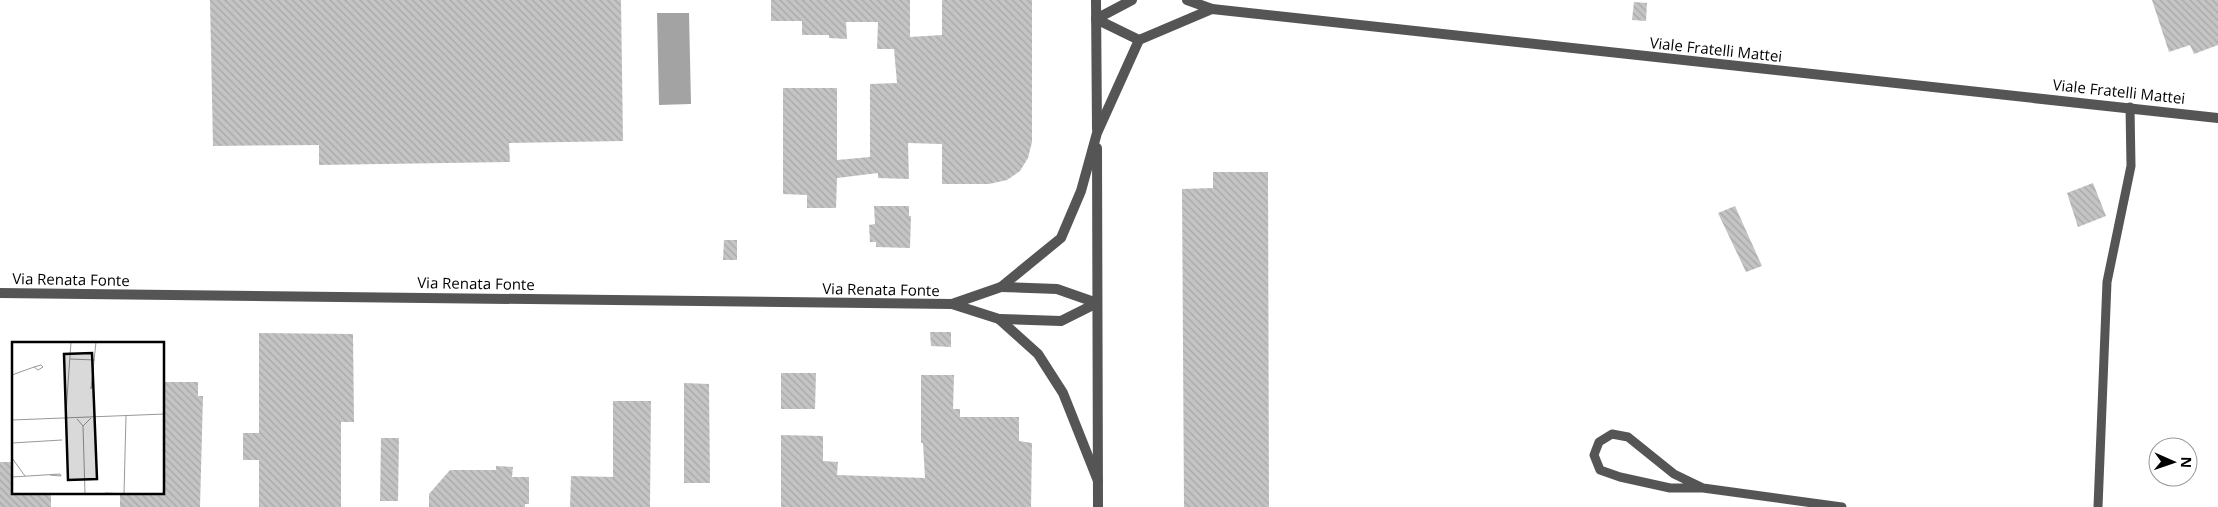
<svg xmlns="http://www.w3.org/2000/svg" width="2218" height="507" font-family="'Open Sans',sans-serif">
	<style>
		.water { fill: #a3a3a3 }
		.building { fill: url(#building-back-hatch) }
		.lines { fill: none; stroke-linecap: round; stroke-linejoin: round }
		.service { stroke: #555; stroke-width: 9 }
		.minor { stroke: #555; stroke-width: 10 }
		.labels { text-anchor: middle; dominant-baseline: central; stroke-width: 4; stroke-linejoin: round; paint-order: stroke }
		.street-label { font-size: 15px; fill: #000; stroke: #fff }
		.inset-road { fill: none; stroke: #999; stroke-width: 1 }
		.view { fill: #000; fill-opacity: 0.15; stroke: #000; stroke-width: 2.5 }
		.inset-edge { fill: none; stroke: #000; stroke-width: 2.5 }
	</style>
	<defs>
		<pattern id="building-back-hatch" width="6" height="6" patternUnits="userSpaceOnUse" patternTransform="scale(1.25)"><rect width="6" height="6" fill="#c4c4c4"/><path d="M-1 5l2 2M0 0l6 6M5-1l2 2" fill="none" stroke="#a7a7a7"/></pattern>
	</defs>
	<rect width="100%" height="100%" fill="#fff"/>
	<path class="water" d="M 657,13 L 689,13 L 691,104 L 659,105 Z"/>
	<g class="building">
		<path d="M 210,0 L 621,0 L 623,141 L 509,143 L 510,162 L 319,165 L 319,145 L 213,146 Z"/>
		<path d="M 771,0 L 910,0 L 910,37 L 942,35 L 942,0 L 1032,0 L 1032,142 L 1028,158 L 1020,171 L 1007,180 L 989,184 L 942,184 L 942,144 L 908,143 L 909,179 L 878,178 L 878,173 L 837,178 L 836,208 L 807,208 L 807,195 L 783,194 L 783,88 L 837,88 L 837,160 L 870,157 L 870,84 L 897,83 L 894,49 L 877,49 L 878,22 L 846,22 L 847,39 L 829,38 L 829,35 L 802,35 L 802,21 L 771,21 Z"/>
		<path d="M 2152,0 L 2218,0 L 2218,45 L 2194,54 L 2190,45 L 2169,52 Z"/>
		<path d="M 1634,2 L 1647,3 L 1646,21 L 1632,20 Z"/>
		<path d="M 1213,172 L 1268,172 L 1269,507 L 1184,507 L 1182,189 L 1213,188 Z"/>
		<path d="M 2093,183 L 2106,216 L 2078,227 L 2067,193 Z"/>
		<path d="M 874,206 L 909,206 L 909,216 L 911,216 L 910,248 L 876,247 L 876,242 L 870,242 L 869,225 L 875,224 Z"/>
		<path d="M 1735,206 L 1762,266 L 1746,272 L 1718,213 Z"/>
		<path d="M 724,240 L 737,240 L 737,260 L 723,260 Z"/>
		<path d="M 930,332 L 951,332 L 951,347 L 931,346 Z"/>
		<path d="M 259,333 L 353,334 L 354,422 L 341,422 L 341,507 L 259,507 L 259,460 L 243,460 L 243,433 L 259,433 Z"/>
		<path d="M 781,373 L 816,373 L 815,409 L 781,409 Z"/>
		<path d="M 921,375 L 954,375 L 953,409 L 960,409 L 960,417 L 1019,417 L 1019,441 L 1032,443 L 1031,507 L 781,507 L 781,435 L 823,436 L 823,461 L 838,462 L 837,475 L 925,478 L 923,443 L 921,443 Z"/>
		<path d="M 164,382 L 198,382 L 198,396 L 203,396 L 200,507 L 120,507 L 120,493 L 164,493 Z"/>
		<path d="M 684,383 L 709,384 L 710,483 L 684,483 Z"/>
		<path d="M 613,401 L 651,401 L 650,507 L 570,507 L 571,476 L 613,477 Z"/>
		<path d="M 381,438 L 399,438 L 398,501 L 380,501 Z"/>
		<path d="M 0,462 L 14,462 L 14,493 L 51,493 L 51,507 L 0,507 Z"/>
		<path d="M 496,466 L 513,467 L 512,477 L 529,477 L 529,504 L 525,504 L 525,507 L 429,507 L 429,494 L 450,470 L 496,470 Z"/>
	</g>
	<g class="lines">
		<g class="service">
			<path d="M 1703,488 L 1674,474 L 1628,437 L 1612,434 L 1599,442 L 1594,455 L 1600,470 L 1620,477 L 1670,488 L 1703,488 L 1842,507"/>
			<path d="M 2098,507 L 2107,282 L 2131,166 L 2130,107"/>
		</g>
		<g class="minor">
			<path d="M 1096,0 L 1097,129"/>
			<path d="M 1212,9 L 2218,118"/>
			<path d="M 1096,19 L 1139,40"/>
			<path d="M 1096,19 L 1132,0"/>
			<path d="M 1097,148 L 1098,507"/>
			<path d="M 0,293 L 952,304"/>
			<path d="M 999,319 L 1061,321 L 1097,303 L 1057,289 L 1001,287"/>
			<path d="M 1098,481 L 1063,393 L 1038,354 L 999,319 L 952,304 L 1001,287 L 1061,238 L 1081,191 L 1097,133 L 1139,40 L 1212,9 L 1187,0"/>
		</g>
	</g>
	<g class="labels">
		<g class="street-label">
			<text transform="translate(1716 49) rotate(6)">Viale Fratelli Mattei</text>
			<text transform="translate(2119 91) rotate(6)">Viale Fratelli Mattei</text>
			<text transform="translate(71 279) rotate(1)">Via Renata Fonte</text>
			<text transform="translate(476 283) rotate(1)">Via Renata Fonte</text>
			<text transform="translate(881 289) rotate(1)">Via Renata Fonte</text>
		</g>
	</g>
	<g transform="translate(12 342)">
		<rect width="152" height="152" fill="#fff"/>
		<path class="inset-road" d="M 58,17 L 83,18M 0,33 L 22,25 L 29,23 L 31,25 L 26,28 L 22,25M 80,41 L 79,47 L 84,0M 54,70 L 59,0M 65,77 L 71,84 L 79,76M 0,78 L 153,72M 71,84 L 73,152M 0,101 L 50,98M 0,116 L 13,134M 0,135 L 48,132 L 49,134 L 38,133M 93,151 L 115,152M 1,152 L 47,152M 112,152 L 114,74M 151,152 L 153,133"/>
		<path class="view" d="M 80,11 L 85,137 L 56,138 L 52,12 Z"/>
		<rect width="152" height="152" class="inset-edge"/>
	</g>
	<g transform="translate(2173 462) rotate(92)"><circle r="24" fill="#ffffff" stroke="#999999"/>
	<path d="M0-4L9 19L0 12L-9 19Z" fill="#000000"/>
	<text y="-8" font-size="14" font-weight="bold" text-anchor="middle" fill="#000000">N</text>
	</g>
</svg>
